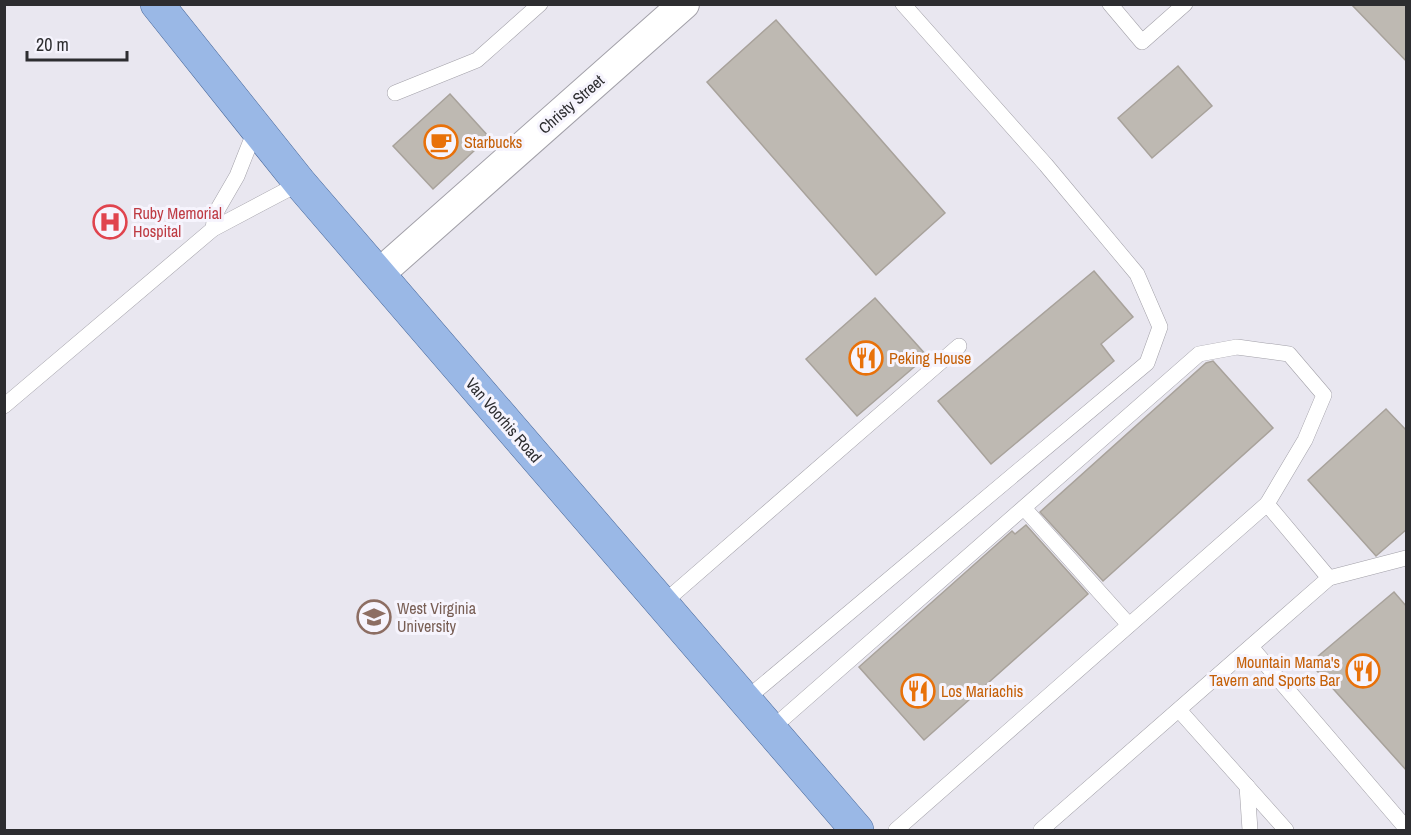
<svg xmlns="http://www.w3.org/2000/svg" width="1411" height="835" font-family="'Archivo Narrow',sans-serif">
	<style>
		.building { fill: #beb9b2; stroke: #a8a29b; stroke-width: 1.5 }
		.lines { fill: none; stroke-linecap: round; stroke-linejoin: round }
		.service-casing { stroke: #a2a0a8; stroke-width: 16 }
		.minor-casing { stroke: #a2a0a8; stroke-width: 32 }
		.primary-casing { stroke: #48689b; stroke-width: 34 }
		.service { stroke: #fff; stroke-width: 15 }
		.minor { stroke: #fff; stroke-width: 30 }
		.primary { stroke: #9ab8e6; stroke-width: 33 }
		.labels { text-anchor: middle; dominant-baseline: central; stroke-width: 6; stroke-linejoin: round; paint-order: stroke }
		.street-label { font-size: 16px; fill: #2d2d30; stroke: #f6f4fd }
		.food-label { font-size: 16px; fill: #c56008; stroke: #f6f4fd; text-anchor: start }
		.health-label { font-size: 16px; fill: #be3a42; stroke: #f6f4fd; text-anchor: start }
		.education-label { font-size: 16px; fill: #785e54; stroke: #f6f4fd; text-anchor: start }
	</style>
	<rect width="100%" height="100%" fill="#e9e7f0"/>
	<g class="building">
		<path d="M 1351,4 L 1407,4 L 1407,62 Z"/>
		<path d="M 776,20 L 945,213 L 876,275 L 707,82 Z"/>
		<path d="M 1178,66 L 1212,106 L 1152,158 L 1118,118 Z"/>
		<path d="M 450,94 L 489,137 L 433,189 L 393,146 Z"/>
		<path d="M 1094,271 L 1133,317 L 1101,344 L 1114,361 L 991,464 L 938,401 Z"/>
		<path d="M 875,298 L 927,356 L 857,416 L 806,359 Z"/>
		<path d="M 1213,361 L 1273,428 L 1103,581 L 1040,512 L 1206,363 Z"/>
		<path d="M 1386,409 L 1407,431 L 1407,529 L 1376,556 L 1308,480 Z"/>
		<path d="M 1026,525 L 1088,594 L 924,740 L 859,667 L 1012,531 L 1015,534 Z"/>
		<path d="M 1394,592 L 1407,607 L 1407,771 L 1310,663 Z"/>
	</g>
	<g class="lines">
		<defs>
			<g id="service">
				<path d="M 1110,4 L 1142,42 L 1185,4"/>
				<path d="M 395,93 L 477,60 L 540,4"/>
				<path d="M 213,229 L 215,214 L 237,176 L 256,128"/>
				<path d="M 4,406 L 213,229 L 300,183"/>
				<path d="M 1024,508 L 1129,625"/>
				<path d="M 1329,578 L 1406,558"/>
				<path d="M 662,604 L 959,346"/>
				<path d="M 1251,647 L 1406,828"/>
				<path d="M 745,700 L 1147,363 L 1160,327 L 1137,274 L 1046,165 L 903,4"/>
				<path d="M 1179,710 L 1286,830"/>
				<path d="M 770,730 L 1199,354 L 1237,347 L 1289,354 L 1324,395 L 1305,440 L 1267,504"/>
				<path d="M 1247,786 L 1250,830"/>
				<path d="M 896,830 L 1267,504 L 1329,578 L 1041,830"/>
			</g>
			<path id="minor" d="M 379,274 L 684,4"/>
			<path id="primary" d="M 157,4 L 300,183 L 857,830"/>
		</defs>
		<use href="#service" class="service-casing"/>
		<use href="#minor" class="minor-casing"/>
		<use href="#primary" class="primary-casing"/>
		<use href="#service" class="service"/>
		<use href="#minor" class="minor"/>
		<use href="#primary" class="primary"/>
	</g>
	<defs>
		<symbol id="cafe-ring" viewBox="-11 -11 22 22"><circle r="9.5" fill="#f6f4fd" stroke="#e8710a" stroke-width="1.5"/><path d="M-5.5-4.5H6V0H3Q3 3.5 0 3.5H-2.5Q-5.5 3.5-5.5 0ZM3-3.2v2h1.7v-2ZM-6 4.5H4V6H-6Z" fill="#e8710a"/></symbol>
		<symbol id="hospital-ring" viewBox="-11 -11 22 22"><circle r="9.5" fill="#f6f4fd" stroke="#e0444e" stroke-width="1.5"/><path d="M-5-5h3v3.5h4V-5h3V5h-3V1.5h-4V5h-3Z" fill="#e0444e"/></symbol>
		<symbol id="restaurant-ring" viewBox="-11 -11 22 22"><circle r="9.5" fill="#f6f4fd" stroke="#e8710a" stroke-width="1.5"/><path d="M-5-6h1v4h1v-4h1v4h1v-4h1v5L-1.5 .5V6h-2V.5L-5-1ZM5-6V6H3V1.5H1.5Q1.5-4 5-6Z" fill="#e8710a"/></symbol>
		<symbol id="university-ring" viewBox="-11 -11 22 22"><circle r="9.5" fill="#f6f4fd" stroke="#8d6e63" stroke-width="1.5"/><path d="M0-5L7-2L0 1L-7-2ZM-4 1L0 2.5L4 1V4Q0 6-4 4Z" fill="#8d6e63"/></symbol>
	</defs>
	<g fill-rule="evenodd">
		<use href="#cafe-ring" x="422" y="123" width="38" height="38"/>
		<use href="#hospital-ring" x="91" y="203" width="38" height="38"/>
		<use href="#restaurant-ring" x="847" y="339" width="38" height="38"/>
		<use href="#university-ring" x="355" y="598" width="38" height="38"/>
		<use href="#restaurant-ring" x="1344" y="652" width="38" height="38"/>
		<use href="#restaurant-ring" x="899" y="672" width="38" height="38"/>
	</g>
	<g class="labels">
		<g class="street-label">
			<text transform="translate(571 104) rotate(-41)">Christy Street</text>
			<text transform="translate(504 420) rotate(49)">Van Voorhis Road</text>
		</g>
		<g class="food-label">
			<text x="464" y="142">Starbucks</text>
			<text x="889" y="358">Peking House</text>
			<text x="1340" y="662" text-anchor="end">Mountain Mama's<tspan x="1340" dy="18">Tavern and Sports Bar</tspan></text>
			<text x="941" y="691">Los Mariachis</text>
		</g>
		<g class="health-label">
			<text x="133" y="213">Ruby Memorial<tspan x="133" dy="18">Hospital</tspan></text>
		</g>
		<g class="education-label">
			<text x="397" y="608">West Virginia<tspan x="397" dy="18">University</tspan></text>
		</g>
	</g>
	<rect width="1411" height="835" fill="none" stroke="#2d2d30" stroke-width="12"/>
	<path d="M27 51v9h100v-9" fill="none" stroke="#2d2d30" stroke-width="3"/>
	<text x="36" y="51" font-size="18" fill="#2d2d30" stroke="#f6f4fd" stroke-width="4.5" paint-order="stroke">20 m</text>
</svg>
